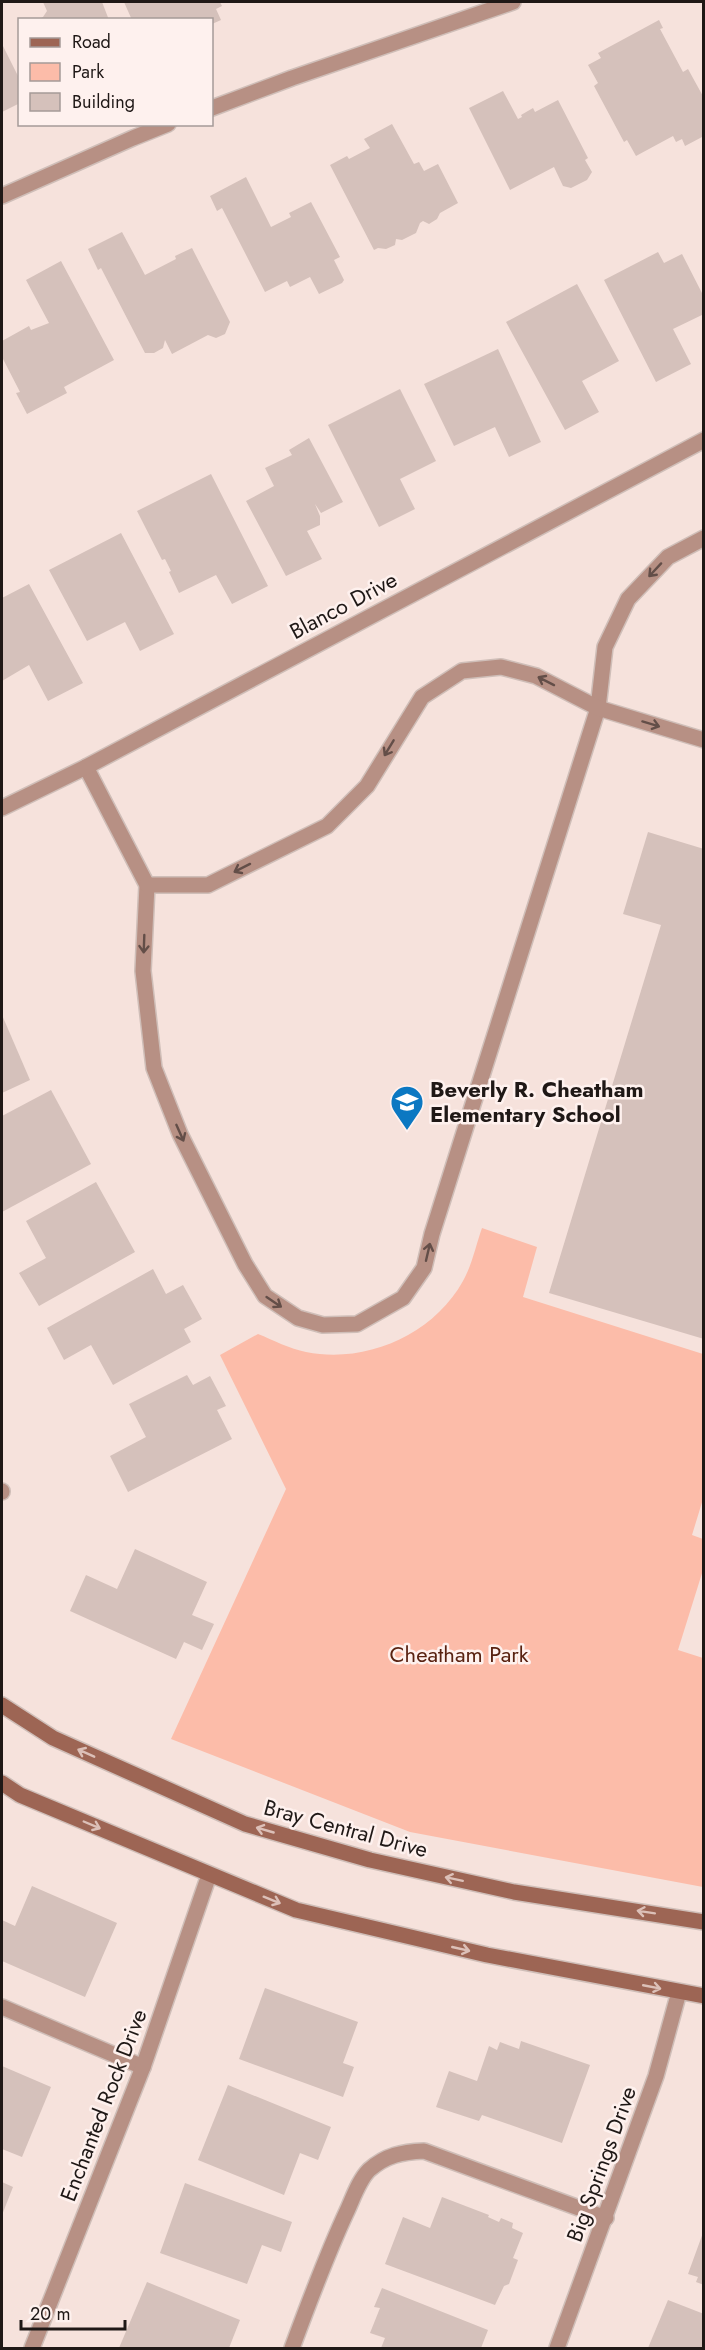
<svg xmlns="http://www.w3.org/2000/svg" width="705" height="2350" font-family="Jost,sans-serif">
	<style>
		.green { fill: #fcbca9 }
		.building { fill: #d5c1bb }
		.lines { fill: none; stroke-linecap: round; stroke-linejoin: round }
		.lane-casing { stroke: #cfbeb8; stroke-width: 18 }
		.street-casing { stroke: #cfbeb8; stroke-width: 18 }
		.secondary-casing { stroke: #cfbeb8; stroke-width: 18 }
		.lane { stroke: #b79084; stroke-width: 15 }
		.street { stroke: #b79084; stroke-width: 15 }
		.secondary { stroke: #9d6554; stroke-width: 15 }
		.oneway { stroke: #634e48 }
		.oneway2 { stroke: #dcc0b8 }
		.labels { text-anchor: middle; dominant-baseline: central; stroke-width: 5; stroke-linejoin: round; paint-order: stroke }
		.street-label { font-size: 22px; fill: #1f1816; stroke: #fef1ee }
		.poi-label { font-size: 22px; font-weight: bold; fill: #1f1816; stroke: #fef1ee; text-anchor: start }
		.park-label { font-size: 22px; fill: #592211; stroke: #fef1ee }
	</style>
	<rect width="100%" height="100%" fill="#f6e2dc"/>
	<path class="green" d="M 482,1228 L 537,1247 L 523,1297 L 703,1354 L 703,1499 L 692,1535 L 703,1539 L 703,1570 L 678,1650 L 703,1658 L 703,1887 L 410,1832 L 171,1739 L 286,1489 L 220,1355 L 258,1334 C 273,1340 290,1349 306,1352 C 366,1364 433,1335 463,1281 C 472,1265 476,1245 482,1228 Z"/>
	<g class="building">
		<path d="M 43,2 L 102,2 L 109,20 L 38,20 L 43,17 L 47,11 Z"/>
		<path d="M 124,2 L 220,2 L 222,6 L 216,9 L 221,20 L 212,24 L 212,20 L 132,20 Z"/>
		<path d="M 659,20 L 663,28 L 660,29 L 683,72 L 688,69 L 704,98 L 704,136 L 685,146 L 682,139 L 676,142 L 673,136 L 636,156 L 627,140 L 624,142 L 594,86 L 598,83 L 588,65 L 601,58 L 598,53 Z"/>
		<path d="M 2,44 L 20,80 L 20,103 L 2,112 Z"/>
		<path d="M 503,91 L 518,119 L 522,117 L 521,115 L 533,108 L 535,112 L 558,100 L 588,158 L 585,160 L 592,172 L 587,180 L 571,188 L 563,186 L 554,167 L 510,190 L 469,108 Z"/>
		<path d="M 392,124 L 414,164 L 419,162 L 424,171 L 438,164 L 458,203 L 440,213 L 437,219 L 429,224 L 423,221 L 420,223 L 416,233 L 402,240 L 396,239 L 395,245 L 386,249 L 378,248 L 374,250 L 330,165 L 347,156 L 349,159 L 370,148 L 364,139 Z"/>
		<path d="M 246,177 L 271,227 L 291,217 L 289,213 L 311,202 L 340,257 L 334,260 L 344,280 L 342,283 L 319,294 L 310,277 L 290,287 L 287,281 L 265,292 L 222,208 L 217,211 L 210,196 Z"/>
		<path d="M 122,232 L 145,275 L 176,259 L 175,256 L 192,248 L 230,322 L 225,334 L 216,338 L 208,335 L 172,354 L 165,340 L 163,348 L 154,353 L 145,353 L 101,268 L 98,270 L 88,249 Z"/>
		<path d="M 658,252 L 664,263 L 682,254 L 704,297 L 704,314 L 673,329 L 691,364 L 656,382 L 604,280 Z"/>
		<path d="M 61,261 L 114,360 L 64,387 L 67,393 L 27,414 L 16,393 L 20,392 L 2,357 L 2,341 L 29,326 L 31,330 L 49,323 L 26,280 Z"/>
		<path d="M 577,284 L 619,361 L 582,381 L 599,412 L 565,430 L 506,322 Z"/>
		<path d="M 498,349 L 541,442 L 509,457 L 495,427 L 454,446 L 424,384 Z"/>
		<path d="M 400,389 L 436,461 L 400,479 L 415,509 L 379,527 L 328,425 Z"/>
		<path d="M 309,438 L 343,502 L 321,513 L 315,504 L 320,516 L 320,525 L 307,531 L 322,559 L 286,576 L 246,501 L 274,486 L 265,468 L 292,455 L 289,450 Z"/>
		<path d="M 211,474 L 268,586 L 232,604 L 216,575 L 179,593 L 169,572 L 171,571 L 165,559 L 162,560 L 137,511 Z"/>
		<path d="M 121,533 L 174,634 L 140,651 L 125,622 L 87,641 L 49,570 Z"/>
		<path d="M 29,584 L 83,683 L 48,701 L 29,665 L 2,681 L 2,598 Z"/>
		<path d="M 648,832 L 704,849 L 704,1339 L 549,1293 L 661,925 L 623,914 Z"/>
		<path d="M 2,1015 L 30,1080 L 2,1093 Z"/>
		<path d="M 51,1090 L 91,1164 L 2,1212 L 2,1116 Z"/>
		<path d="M 96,1182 L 135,1252 L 39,1306 L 19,1273 L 46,1258 L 26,1221 Z"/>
		<path d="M 153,1269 L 166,1294 L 183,1285 L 202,1319 L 184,1329 L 191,1342 L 113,1385 L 91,1345 L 64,1360 L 47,1328 Z"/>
		<path d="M 187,1375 L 193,1385 L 210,1376 L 226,1406 L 217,1410 L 232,1439 L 128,1492 L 110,1456 L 146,1437 L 129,1404 Z"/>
		<path d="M 135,1549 L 207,1582 L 192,1615 L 214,1624 L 202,1650 L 184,1642 L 176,1659 L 70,1611 L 86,1575 L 117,1589 Z"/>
		<path d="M 32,1886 L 117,1923 L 85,1997 L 2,1961 L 2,1920 L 15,1926 Z"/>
		<path d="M 265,1988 L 358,2022 L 343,2063 L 354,2067 L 343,2097 L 239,2059 Z"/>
		<path d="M 521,2041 L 590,2065 L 562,2143 L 482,2115 L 479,2121 L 436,2107 L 449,2071 L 477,2081 L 489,2046 L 497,2050 L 500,2042 L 519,2049 Z"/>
		<path d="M 2,2066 L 51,2087 L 22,2157 L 2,2149 Z"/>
		<path d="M 228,2085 L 331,2127 L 318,2160 L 300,2153 L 284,2195 L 198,2160 Z"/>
		<path d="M 2,2182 L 13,2187 L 2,2215 Z"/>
		<path d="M 185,2183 L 292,2222 L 281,2252 L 262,2245 L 247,2284 L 160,2253 Z"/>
		<path d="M 442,2197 L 489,2215 L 488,2217 L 499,2222 L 501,2218 L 513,2223 L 512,2228 L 523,2233 L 513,2258 L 518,2260 L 509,2284 L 504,2286 L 495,2305 L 385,2264 L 403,2217 L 430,2228 Z"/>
		<path d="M 704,2230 L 704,2285 L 696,2282 L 698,2277 L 688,2274 Z"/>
		<path d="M 147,2282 L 240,2320 L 229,2348 L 119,2348 Z"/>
		<path d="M 382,2288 L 488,2330 L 481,2348 L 381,2348 L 385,2338 L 370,2333 L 380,2308 L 374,2307 Z"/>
		<path d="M 668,2300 L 704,2314 L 704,2348 L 648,2348 Z"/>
	</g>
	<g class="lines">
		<defs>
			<g id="lane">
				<path d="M 86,767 L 147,885 L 143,971 L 154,1068 L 180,1134 L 245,1264 L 265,1296 L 298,1318 L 323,1325 L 357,1324 L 403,1298 L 424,1268 L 432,1234 L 598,708 L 605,647 L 628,599 L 668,557 L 704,538"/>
				<path d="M 147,885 L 208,885 L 327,826 L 367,786 L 422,697 L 462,671 L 501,667 L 536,676 L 598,708 L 704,740"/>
				<path d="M 2,2007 L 143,2067"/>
				<path d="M 292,2348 C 309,2302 326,2256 347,2211 C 353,2198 359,2180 369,2170 C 386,2155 402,2152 424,2151 L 606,2218"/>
			</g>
			<g id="street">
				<path d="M 212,108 L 292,78 L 513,2"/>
				<path d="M 2,196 L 133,138 L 168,124"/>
				<path d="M 2,808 L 86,767 L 704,440"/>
				<path d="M 2,1491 L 2,1492"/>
				<path d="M 32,2348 L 143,2067 L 209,1875"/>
				<path d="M 557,2348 L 656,2076 L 679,1992"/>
			</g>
			<g id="secondary">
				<path d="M 2,1705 L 53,1738 L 245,1824 L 370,1860 L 514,1892 L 704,1922"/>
				<path d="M 2,1783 L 20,1795 L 296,1910 L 487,1955 L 704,1996"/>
			</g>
		</defs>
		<use href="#lane" class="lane-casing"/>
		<use href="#street" class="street-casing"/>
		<use href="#secondary" class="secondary-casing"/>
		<use href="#lane" class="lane"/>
		<use href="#street" class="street"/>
		<use href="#secondary" class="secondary"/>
	</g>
	<defs><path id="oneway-shaft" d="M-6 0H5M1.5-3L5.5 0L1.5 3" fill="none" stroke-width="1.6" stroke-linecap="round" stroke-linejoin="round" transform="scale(1.5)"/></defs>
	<g class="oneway">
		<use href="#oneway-shaft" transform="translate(655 570) rotate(133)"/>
		<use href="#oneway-shaft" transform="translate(546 681) rotate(-153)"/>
		<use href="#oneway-shaft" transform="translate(651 724) rotate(17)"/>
		<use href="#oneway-shaft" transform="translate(389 748) rotate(121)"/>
		<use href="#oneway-shaft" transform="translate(242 868) rotate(153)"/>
		<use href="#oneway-shaft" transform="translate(144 944) rotate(92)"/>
		<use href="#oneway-shaft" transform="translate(180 1133) rotate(66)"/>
		<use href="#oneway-shaft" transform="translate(428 1252) rotate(-77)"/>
		<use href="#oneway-shaft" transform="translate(274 1302) rotate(34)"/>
	</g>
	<g class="oneway2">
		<use href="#oneway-shaft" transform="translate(86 1753) rotate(-156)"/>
		<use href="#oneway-shaft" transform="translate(92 1825) rotate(23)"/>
		<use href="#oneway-shaft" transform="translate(265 1830) rotate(-164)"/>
		<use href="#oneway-shaft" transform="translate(454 1879) rotate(-168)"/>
		<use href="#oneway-shaft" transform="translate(272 1900) rotate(22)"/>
		<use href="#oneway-shaft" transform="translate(646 1912) rotate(-171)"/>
		<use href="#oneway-shaft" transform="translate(461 1949) rotate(13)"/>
		<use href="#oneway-shaft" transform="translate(652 1987) rotate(11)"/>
	</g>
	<defs>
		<symbol id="school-pin" viewBox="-11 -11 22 30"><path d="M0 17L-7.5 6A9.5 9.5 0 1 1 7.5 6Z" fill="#0b78c2" stroke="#fef1ee"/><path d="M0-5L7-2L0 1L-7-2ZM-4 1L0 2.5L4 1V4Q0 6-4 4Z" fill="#fff"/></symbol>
	</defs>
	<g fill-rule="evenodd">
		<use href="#school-pin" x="388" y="1083" width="38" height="52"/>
	</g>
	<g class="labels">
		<g class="street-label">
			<text transform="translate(343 605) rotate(-28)">Blanco Drive</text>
			<text transform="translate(346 1828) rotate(15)">Bray Central Drive</text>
			<text transform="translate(103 2105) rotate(-69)">Enchanted Rock Drive</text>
			<text transform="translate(601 2164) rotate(-70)">Big Springs Drive</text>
		</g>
		<g class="poi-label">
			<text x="430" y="1089">Beverly R. Cheatham<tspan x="430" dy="25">Elementary School</tspan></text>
		</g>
		<g class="park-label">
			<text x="459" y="1654">Cheatham Park</text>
		</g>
	</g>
	<rect width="705" height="2350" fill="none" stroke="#1f1816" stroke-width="6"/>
	<rect x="18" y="18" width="195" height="108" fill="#fef1ee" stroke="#a59a98" stroke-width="1.5"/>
	<rect x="30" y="38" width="30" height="9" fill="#9d6554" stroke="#a59a98" stroke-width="1.5"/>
	<text x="72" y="48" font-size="18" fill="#1f1816">Road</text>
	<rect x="30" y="63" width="30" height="18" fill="#fcbca9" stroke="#a59a98" stroke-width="1.5"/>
	<text x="72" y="78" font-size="18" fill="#1f1816">Park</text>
	<rect x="30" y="93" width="30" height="18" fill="#d5c1bb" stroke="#a59a98" stroke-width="1.5"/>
	<text x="72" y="108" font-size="18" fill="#1f1816">Building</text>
	<path d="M21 2320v9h104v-9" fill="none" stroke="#1f1816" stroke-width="3"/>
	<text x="30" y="2320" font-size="18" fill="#1f1816" stroke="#fef1ee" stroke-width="4.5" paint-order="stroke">20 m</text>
</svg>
